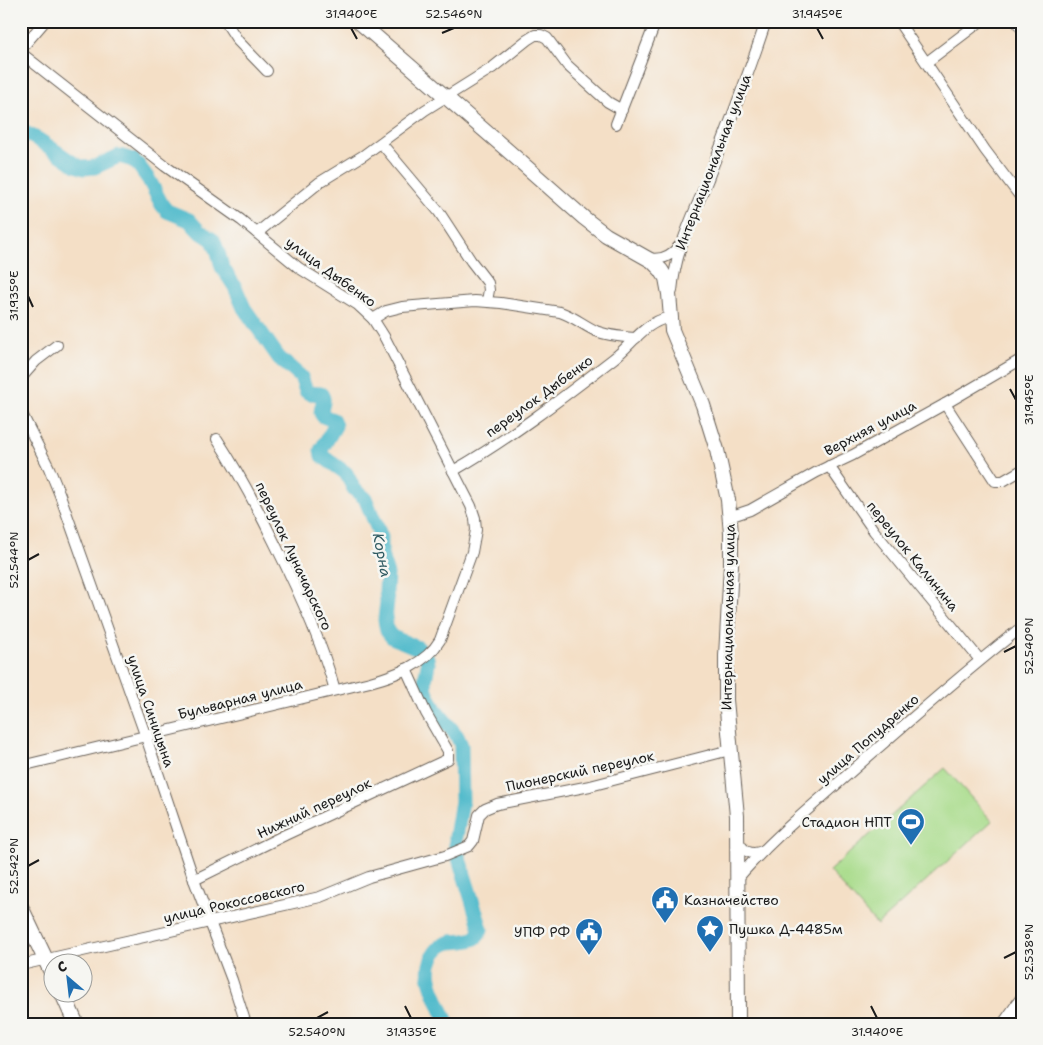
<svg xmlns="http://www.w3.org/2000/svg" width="1043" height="1045" font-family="'Shantell Sans',sans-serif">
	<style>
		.park { fill: #a9dc8b; stroke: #627c54 }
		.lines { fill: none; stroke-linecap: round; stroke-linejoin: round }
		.river { stroke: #4fbacb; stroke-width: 15 }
		.street-casing { stroke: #686058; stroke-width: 12 }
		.secondary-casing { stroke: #686058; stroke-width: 16 }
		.primary-casing { stroke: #686058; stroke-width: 17 }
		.street { stroke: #fff; stroke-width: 10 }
		.secondary { stroke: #fff; stroke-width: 14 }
		.primary { stroke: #fff; stroke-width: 15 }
		.ticks { fill: none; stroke: #1c1c1c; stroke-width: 2 }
		.labels { text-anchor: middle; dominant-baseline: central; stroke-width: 5; stroke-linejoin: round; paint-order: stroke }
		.street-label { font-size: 14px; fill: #1c1c1c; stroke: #f6f6f2 }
		.poi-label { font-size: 14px; fill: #1c1c1c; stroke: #f6f6f2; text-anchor: end }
		.water-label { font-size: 15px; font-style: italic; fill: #305b62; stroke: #f6f6f2 }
		.neatline { fill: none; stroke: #1c1c1c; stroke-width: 2 }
		.ticks-label { font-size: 12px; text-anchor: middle; fill: #1c1c1c }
	</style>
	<rect width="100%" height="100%" fill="#f6f6f2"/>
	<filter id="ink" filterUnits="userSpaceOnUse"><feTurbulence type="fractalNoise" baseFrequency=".02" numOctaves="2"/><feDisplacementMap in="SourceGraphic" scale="10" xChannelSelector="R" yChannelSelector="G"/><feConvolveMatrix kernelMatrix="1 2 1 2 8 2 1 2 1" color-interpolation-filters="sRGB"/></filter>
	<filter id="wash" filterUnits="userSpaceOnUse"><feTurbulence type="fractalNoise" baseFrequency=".0096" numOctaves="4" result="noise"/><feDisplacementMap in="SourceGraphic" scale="20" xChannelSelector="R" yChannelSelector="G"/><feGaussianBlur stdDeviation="1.12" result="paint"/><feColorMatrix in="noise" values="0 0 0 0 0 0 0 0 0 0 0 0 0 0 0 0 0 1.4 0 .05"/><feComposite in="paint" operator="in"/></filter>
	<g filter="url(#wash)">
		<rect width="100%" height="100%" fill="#f4dfc6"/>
		<path class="park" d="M 945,768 L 992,821 L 877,925 L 829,871 Z"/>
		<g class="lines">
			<path class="river" d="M 21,131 L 39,140 L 76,165 L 84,168 L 95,167 L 119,156 L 133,160 L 139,166 L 149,180 L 162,205 L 167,211 L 189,220 L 199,231 L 213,240 L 218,252 L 222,267 L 235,287 L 244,308 L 279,358 L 301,377 L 306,391 L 309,393 L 321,394 C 326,401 321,406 321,413 L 323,416 L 333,420 L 335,426 L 321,450 L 322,456 L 346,473 L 354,489 L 365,498 L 381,537 L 381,555 L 387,574 L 386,592 L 387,601 L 385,620 L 387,631 L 392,637 L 418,648 L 427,658 L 428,664 L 425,681 L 426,692 L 435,709 L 457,736 L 461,745 L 462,801 L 456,837 L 456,849 L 481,929 C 480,933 479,936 475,938 C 468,942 459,941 451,942 C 433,946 426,967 431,983 C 435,997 442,1011 448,1024"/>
		</g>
	</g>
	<g filter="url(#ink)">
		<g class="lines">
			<defs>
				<g id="street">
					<path d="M 225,21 L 238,41 L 267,71"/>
					<path d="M 898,21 L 985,150 L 1022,199"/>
					<path d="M 1016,21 L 1022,29"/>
					<path d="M 21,49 L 45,21"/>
					<path d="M 21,53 L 165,166 L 241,220 L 299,268 L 358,305 L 373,319 L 385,338 L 471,506 L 475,518 L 476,530 L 472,552 L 440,640 C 426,664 396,675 370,682 L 21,766"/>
					<path d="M 927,62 L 981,21"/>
					<path d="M 616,124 L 656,21"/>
					<path d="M 381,143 L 439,212 L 471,261 L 488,283 L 489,290 L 487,301"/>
					<path d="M 257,233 L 320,182 L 364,155 L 425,110 L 492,68 L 527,40 L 535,35 L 541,35 L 547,38 L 567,65 L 608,102 L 622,110"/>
					<path d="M 648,258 C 661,261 671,256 679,246"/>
					<path d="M 672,291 C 676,248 692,218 708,179 C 728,127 749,74 766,21"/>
					<path d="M 373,319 L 386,311 L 402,307 L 475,301 L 501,303 L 560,312 C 573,316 583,325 596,331 C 608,336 623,337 636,338"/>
					<path d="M 21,378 L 36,361 L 57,345"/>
					<path d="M 945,404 L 995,481 L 1003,481 L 1022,470"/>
					<path d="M 21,412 L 49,468 L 60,495 L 146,737 L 194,880 L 232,980 L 246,1024"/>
					<path d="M 217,439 C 239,473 258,509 276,546 C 299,592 321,640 335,690"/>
					<path d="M 829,466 L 874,531 L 980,660"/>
					<path d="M 453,471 C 509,439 561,399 613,359 C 633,344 643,323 670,317"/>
					<path d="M 729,517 L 750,510 L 817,472 L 853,455 L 945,404 L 1022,359"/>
					<path d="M 737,838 C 742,851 751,857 764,850"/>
					<path d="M 738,878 C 772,838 815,804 854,769 C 909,721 964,672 1022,627"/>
					<path d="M 194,880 L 285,835 L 448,759 L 448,751 L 426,713 L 406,669"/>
					<path d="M 21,965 L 320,897 L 369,877 L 445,856 L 469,846 L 473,841 L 479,815 L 485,809 L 497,804 L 590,786 L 730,750"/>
				</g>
				<g id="secondary">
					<path d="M 358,21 L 514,156 L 584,218 L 606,235 L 652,261 L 661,270 L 666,278 L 669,294 L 672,330 L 703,405 L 717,450 L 728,500 L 731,533 L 731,565 L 726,656 L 726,700 L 737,816 L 738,1024"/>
					<path d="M 1005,1024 L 1022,1000"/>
				</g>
				<g id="primary">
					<path d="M 21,908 L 52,973"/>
					<path d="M 62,992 L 76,1024"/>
				</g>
			</defs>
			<use href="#street" class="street-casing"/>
			<use href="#secondary" class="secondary-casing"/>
			<use href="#primary" class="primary-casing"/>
			<use href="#street" class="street"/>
			<use href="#secondary" class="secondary"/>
			<use href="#primary" class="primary"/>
		</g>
	</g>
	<path class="ticks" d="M 351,28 L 357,39M 817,28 L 823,39M 442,33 L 454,28M 28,296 L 33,307M 1010,389 L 1016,400M 28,560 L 39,554M 1004,652 L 1016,646M 28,866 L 39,860M 1004,958 L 1016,952M 405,1006 L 411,1018M 871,1006 L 877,1018M 317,1018 L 328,1012"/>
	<defs>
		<symbol id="stadium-pin" viewBox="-11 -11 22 30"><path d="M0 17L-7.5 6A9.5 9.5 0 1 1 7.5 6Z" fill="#1f6fb2" stroke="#f6f6f2"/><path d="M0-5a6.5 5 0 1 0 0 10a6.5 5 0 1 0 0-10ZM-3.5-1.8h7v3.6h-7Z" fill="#fff"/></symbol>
		<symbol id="civic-pin" viewBox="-11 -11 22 30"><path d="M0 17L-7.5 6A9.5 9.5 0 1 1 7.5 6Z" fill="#1f6fb2" stroke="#f6f6f2"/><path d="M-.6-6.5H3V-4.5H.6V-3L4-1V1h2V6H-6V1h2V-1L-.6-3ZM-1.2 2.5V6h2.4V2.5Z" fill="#fff"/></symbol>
		<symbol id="sight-pin" viewBox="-11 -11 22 30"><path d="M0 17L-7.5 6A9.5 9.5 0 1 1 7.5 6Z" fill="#1f6fb2" stroke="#f6f6f2"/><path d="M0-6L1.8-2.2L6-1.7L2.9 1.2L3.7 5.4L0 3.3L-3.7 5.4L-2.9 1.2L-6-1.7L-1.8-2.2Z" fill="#fff"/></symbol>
	</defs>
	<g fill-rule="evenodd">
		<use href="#stadium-pin" x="895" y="806" width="32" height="43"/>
		<use href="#civic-pin" x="649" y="884" width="32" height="43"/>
		<use href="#sight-pin" x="694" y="913" width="32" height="43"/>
		<use href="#civic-pin" x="573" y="916" width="32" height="43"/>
	</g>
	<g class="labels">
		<g class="street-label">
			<text transform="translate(713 162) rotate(-69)">Интернациональная улица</text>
			<text transform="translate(331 272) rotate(36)">улица Дыбенко</text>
			<text transform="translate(539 396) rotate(-36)">переулок Дыбенко</text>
			<text transform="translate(870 428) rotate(-28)">Верхняя улица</text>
			<text transform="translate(294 556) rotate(65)">переулок Луначарского</text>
			<text transform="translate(913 556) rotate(51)">переулок Калинина</text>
			<text transform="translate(728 617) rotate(-89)">Интернациональная улица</text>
			<text transform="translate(240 699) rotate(-14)">Бульварная улица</text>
			<text transform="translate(151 711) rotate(71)">улица Синицына</text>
			<text transform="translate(868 739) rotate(-41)">улица Попудренко</text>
			<text transform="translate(580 771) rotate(-12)">Пионерский переулок</text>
			<text transform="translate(314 808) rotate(-25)">Нижний переулок</text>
			<text transform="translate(234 902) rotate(-13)">улица Рокоссовского</text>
		</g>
		<g class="poi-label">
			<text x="892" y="822">Стадион НПТ</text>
			<text x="684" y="900" text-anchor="start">Казначейство</text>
			<text x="729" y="929" text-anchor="start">Пушка Д-4485м</text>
			<text x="570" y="932">УПФ РФ</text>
		</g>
		<g class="water-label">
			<text transform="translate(382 555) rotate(79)">Корна</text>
		</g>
	</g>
	<rect width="1043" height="1045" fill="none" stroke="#f6f6f2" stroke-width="55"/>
	<g transform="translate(68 978) rotate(332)"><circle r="24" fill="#f6f6f2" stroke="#9f9f9c"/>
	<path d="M0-4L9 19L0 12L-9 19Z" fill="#1f6fb2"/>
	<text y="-8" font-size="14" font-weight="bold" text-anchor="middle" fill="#1c1c1c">С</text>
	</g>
	<rect x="28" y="28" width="988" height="990" class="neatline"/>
	<g class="ticks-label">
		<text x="351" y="18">31.940°E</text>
		<text x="454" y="18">52.546°N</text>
		<text x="817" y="18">31.945°E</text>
		<text transform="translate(14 296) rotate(-90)" y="4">31.935°E</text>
		<text transform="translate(1029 400) rotate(-90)" y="4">31.945°E</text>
		<text transform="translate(14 560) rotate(-90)" y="4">52.544°N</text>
		<text transform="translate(1029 646) rotate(-90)" y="4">52.540°N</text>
		<text transform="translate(14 866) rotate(-90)" y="4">52.542°N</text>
		<text transform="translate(1029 952) rotate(-90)" y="4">52.538°N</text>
		<text x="317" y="1036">52.540°N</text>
		<text x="411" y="1036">31.935°E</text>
		<text x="877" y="1036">31.940°E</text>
	</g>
</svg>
